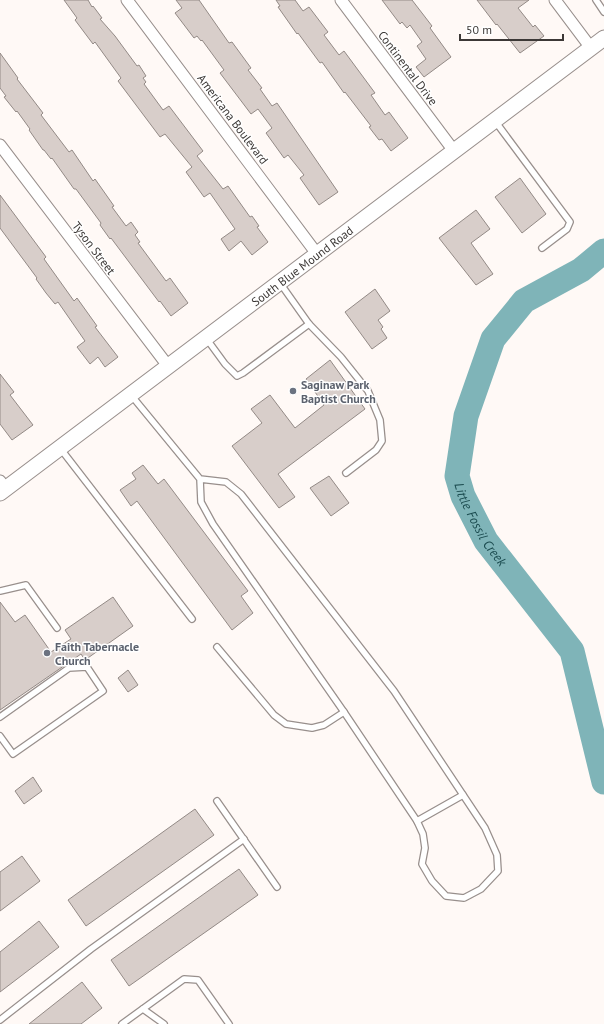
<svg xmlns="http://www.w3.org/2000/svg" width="604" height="1024" font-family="'PT Sans',sans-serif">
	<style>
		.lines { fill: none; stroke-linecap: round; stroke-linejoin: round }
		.river { stroke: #7fb4b8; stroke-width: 25 }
		.building { fill: #d8ceca; stroke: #938a86 }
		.lane-casing { stroke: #988f8c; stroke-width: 8 }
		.street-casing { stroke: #988f8c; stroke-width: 13 }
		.secondary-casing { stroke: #988f8c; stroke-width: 17 }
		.lane { stroke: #fff; stroke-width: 5.5 }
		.street { stroke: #fff; stroke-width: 11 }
		.secondary { stroke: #fff; stroke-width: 15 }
		.worship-dot { fill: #6b7280; stroke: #fff; stroke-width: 1.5 }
		.labels { text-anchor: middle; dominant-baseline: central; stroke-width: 3; stroke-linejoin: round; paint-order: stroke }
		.street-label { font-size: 12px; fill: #3c3836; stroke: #fff }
		.worship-label { font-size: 12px; font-weight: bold; fill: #5b616d; stroke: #fff; text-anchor: start }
		.water-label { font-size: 13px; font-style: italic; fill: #1b4b4f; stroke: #fff }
	</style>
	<rect width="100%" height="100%" fill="#fff9f6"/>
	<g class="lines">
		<path class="river" id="s1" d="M 604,251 L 581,270 L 524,301 L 493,339 L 466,416 L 457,476 L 463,496 L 486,541 L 572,651 L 604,782"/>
	</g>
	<g class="building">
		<path d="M 64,0 L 88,0 L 92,7 L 93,6 L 102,18 L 100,19 L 115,36 L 137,66 L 139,65 L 146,76 L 143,78 L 146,82 L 144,84 L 163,110 L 169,106 L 203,151 L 197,156 L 223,189 L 228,186 L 250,217 L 252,216 L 259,226 L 257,227 L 268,242 L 252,255 L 241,241 L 229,251 L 221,239 L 235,229 L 210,193 L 204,197 L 186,172 L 192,167 L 165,134 L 160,137 L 118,81 L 121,78 L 95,42 L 93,44 L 75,20 L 77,18 Z"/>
		<path d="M 176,0 L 199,0 L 229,43 L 232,42 L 251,68 L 248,70 L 262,88 L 260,89 L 272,106 L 277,103 L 338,192 L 319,205 L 300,178 L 304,175 L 288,155 L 284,158 L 266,133 L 272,128 L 258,109 L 251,114 L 220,73 L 224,70 L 202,40 L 201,41 L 197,36 L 194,38 L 175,13 L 182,8 Z"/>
		<path d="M 276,0 L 295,0 L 303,11 L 309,7 L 328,32 L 324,35 L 339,55 L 344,51 L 375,93 L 371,95 L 385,115 L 389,112 L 408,138 L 391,151 L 382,139 L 379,140 L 369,127 L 371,126 L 345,92 L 344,93 L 322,62 L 320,63 L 298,33 L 297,34 L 278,7 L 280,6 Z"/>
		<path d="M 382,0 L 412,0 L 432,26 L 430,28 L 451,57 L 424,77 L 416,67 L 426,59 L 417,46 L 422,42 L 410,25 L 407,28 L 402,22 L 400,24 Z"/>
		<path d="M 477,0 L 529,0 L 518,8 L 533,27 L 535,25 L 544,36 L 520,53 L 497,24 L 496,25 Z"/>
		<path d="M 0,53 L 18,78 L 17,79 L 43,113 L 41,115 L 69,152 L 72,150 L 93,181 L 95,179 L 114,206 L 112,207 L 126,226 L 131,222 L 138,232 L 135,235 L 140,242 L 138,243 L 166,281 L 170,278 L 188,303 L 171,316 L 160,301 L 159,302 L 111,238 L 110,239 L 100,225 L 101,223 L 76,189 L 74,189 L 52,158 L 51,159 L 44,150 L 43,150 L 29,130 L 30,129 L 17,111 L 16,112 L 4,97 L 6,96 L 0,88 Z"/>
		<path d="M 520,178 L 546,214 L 522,233 L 495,197 Z"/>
		<path d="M 0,195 L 46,257 L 44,259 L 74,301 L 77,298 L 97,326 L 95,327 L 118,357 L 105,367 L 98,357 L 90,364 L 77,347 L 85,341 L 58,302 L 55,304 L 46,293 L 36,279 L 37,278 L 0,228 Z"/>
		<path d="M 476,210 L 490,229 L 471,243 L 493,274 L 476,285 L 439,238 Z"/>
		<path d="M 375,289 L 390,311 L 378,320 L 383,327 L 381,329 L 387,338 L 372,349 L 345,312 Z"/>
		<path d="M 330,360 L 365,409 L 278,474 L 295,497 L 279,508 L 232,446 L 262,423 L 251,409 L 270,395 L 295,428 L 324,405 L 306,379 Z"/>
		<path d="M 0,374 L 14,392 L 10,395 L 33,425 L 12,440 L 0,424 Z"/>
		<path d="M 143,465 L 158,484 L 164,479 L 248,591 L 241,596 L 253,613 L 232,630 L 137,501 L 131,506 L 120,490 L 136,479 L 132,473 Z"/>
		<path d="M 329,476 L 349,503 L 331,516 L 310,488 Z"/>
		<path d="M 113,597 L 133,626 L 85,660 L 81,654 L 0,710 L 0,602 L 15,622 L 25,615 L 51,652 L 71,639 L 65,630 Z"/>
		<path d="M 128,670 L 138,685 L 128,692 L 118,678 Z"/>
		<path d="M 33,777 L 42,791 L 24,804 L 15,791 Z"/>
		<path d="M 195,809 L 214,835 L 86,926 L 68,900 Z"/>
		<path d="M 22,856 L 40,881 L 0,911 L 0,872 Z"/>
		<path d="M 239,869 L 258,895 L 129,986 L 111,960 Z"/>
		<path d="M 39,921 L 59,947 L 0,992 L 0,952 Z"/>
		<path d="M 82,982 L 102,1008 L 81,1024 L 29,1024 Z"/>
	</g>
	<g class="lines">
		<defs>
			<g id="lane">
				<path d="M 596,0 L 604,12"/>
				<path d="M 495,121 L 570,222 L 567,229 L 542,248"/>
				<path d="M 280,283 L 309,324 L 341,357 L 368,391 L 380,420 L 382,441 L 376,450 L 346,473"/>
				<path d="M 206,338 L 225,364 L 237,376 L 243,373 L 309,324"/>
				<path d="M 131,395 L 200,479 L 201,502 L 213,524 L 344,712 L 417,821 L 423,834 L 425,848 L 422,864 L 432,881 L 446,896 L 464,898 L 481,889 L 498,871 L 497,855 L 485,828 L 394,691 L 241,494 L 226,482 L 200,479"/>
				<path d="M 60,448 L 192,619"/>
				<path d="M 0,591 L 26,585 L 57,628"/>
				<path d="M 217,647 L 274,715 L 286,724 L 312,728 L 324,725 L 344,712"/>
				<path d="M 0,717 L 69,668 L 87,667 L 103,691 L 13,754 L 0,736"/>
				<path d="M 217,801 L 277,887"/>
				<path d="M 417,821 L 463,795"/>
				<path d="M 143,1009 L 164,1024"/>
				<path d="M 0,1020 L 91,949 L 244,839"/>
				<path d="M 122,1024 L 184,979 L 198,980 L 229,1024"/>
			</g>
			<g id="street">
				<path d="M 127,0 L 317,254"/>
				<path d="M 341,0 L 454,151"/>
				<path d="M 555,0 L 591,48"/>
				<path d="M 0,145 L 168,366"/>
				<path d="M 0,481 L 6,489"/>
			</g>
			<g id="secondary">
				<path id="s2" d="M 0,493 L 604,38"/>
			</g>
		</defs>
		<use href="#lane" class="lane-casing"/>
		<use href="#street" class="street-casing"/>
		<use href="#secondary" class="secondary-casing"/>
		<use href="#lane" class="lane"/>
		<use href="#street" class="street"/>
		<use href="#secondary" class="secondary"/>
	</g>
	<g class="worship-dot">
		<circle cx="293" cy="391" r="4"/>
		<circle cx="47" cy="653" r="4"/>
	</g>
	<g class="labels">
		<g class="street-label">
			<text transform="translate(408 68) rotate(53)">Continental Drive</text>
			<text transform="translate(233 119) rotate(53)">Americana Boulevard</text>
			<text transform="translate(94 248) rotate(53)">Tyson Street</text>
			<text stroke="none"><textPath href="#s2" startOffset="378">South Blue Mound Road</textPath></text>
		</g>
		<g class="worship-label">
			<text x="301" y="384">Saginaw Park<tspan x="301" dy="14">Baptist Church</tspan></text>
			<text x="55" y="646">Faith Tabernacle<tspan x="55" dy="14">Church</tspan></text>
		</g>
		<g class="water-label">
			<text stroke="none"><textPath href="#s1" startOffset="340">Little Fossil Creek</textPath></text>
		</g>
	</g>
	<path d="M460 34v6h103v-6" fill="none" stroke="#3c3836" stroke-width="2"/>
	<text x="466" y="34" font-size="12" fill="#3c3836" stroke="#ffffff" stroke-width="3" paint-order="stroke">50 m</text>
</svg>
